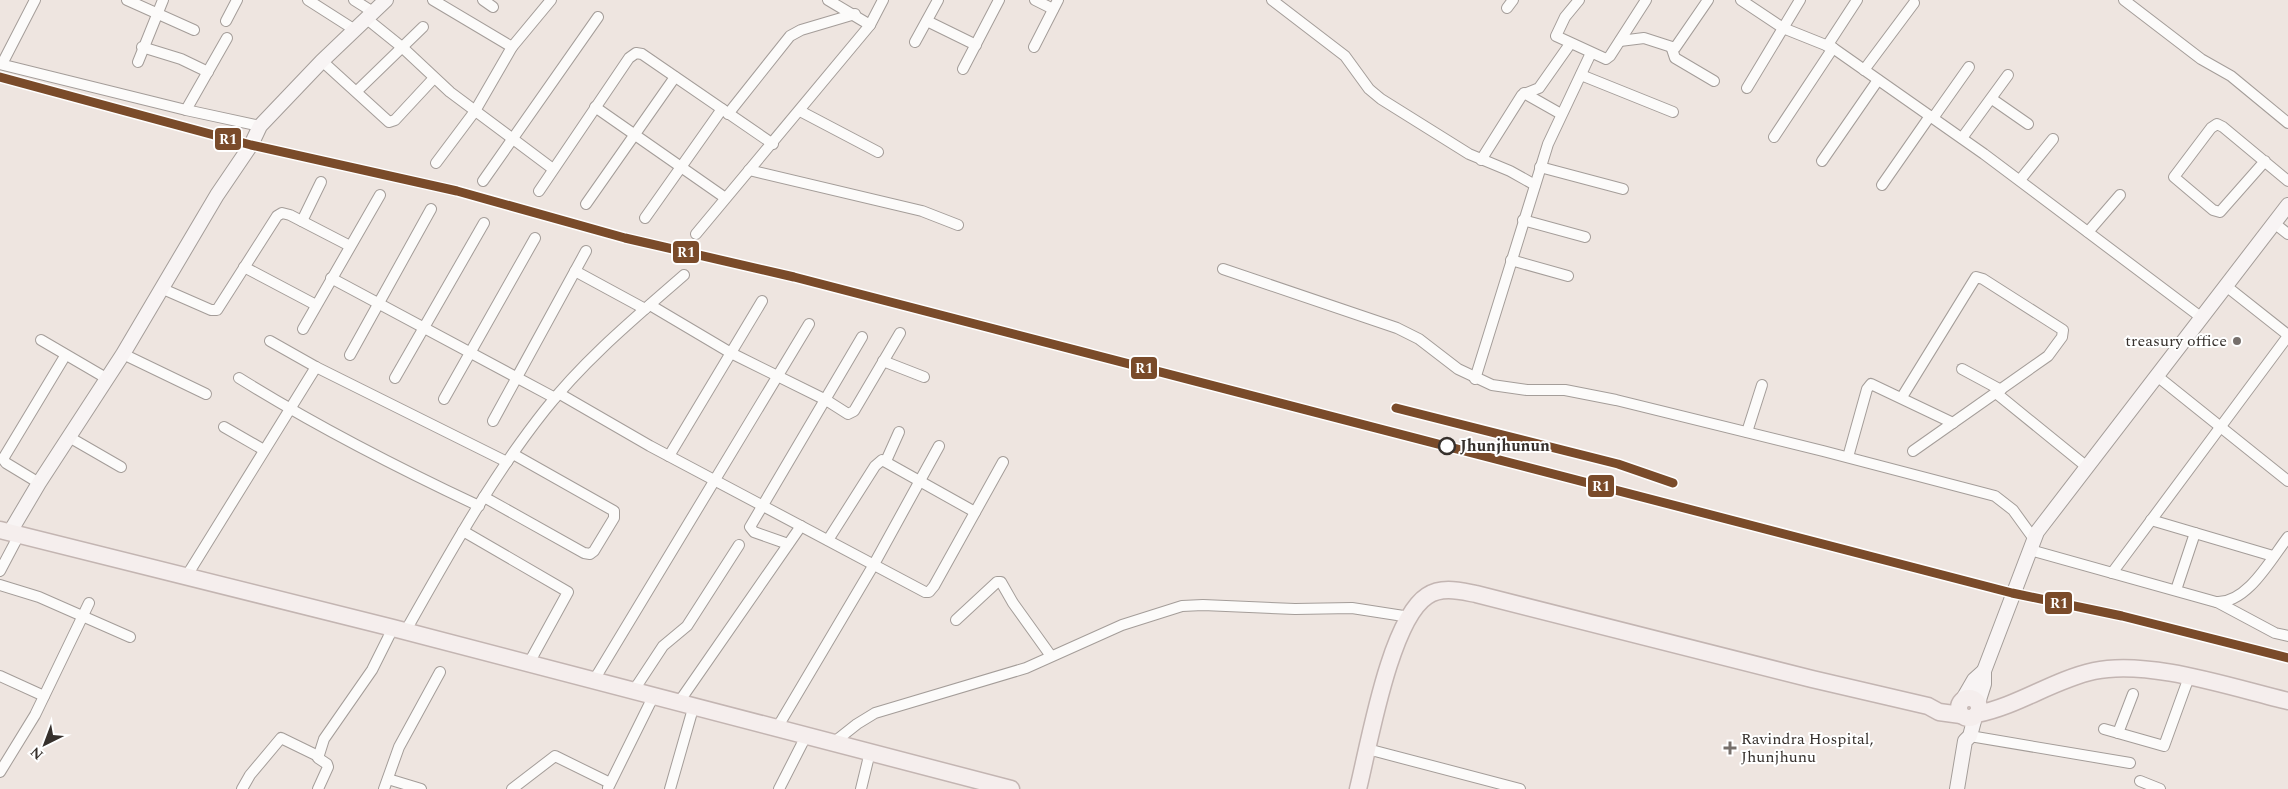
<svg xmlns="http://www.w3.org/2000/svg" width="2288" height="789" font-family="Spectral,serif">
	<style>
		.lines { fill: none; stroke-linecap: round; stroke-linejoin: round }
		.street-casing { stroke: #a49d99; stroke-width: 12 }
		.secondary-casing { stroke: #a49d99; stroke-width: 16 }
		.primary-casing { stroke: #c3b5b2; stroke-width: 19 }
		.street { stroke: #fcfbfa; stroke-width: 10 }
		.secondary { stroke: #f8f4f4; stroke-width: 14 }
		.primary { stroke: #f5eeed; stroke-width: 16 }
		.rail-1-casing { stroke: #fff; stroke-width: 12 }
		.rail-1 { stroke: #7a4b2a; stroke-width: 9 }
		.poi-dot { fill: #766f6b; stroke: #fff; stroke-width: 2 }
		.stop-dot { fill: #fff; stroke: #36302c; stroke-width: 2.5 }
		.labels { text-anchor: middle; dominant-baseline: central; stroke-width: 4; stroke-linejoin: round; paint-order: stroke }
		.poi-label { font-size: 16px; fill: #36302c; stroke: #fff; text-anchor: end }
		.stop-label { font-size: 16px; font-weight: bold; fill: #36302c; stroke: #fff; text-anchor: start }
		.line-badge { stroke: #fff; stroke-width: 2 }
		.badge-label { font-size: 14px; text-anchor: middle; font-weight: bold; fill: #fff }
	</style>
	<rect width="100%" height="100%" fill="#eee5e0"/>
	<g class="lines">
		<defs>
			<g id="street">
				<path d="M 127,0 L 194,30"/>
				<path d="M 308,0 L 355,30"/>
				<path d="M 354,0 L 373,12"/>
				<path d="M 433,0 L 512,47"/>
				<path d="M 483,0 L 493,7"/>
				<path d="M 828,0 L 870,25"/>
				<path d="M 1035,0 L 1053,9"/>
				<path d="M 1272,0 L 1345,56 L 1369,89 L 1381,99 L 1469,154 L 1510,171 L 1535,185"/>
				<path d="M 1579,0 L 1565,17 L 1556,36 L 1606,59 L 1610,56 L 1646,0"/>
				<path d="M 1741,0 L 1783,28 L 1833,48 L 1984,154 L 2202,318"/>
				<path d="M 2124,0 L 2201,59 L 2231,76 L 2288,123"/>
				<path d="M 1507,8 L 1513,0"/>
				<path d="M 367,19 L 403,48 L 450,92 L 553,169"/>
				<path d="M 226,21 L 237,0"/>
				<path d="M 927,21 L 976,45"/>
				<path d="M 1620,41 L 1644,38 L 1675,48 L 1708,0"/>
				<path d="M 915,42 L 938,0"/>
				<path d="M 1827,46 L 1857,0"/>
				<path d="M 142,47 L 181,59 L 208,72"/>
				<path d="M 1034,47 L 1058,0"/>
				<path d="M 1672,49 L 1675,58 L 1714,81"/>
				<path d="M 322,61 L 389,122 L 395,120 L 434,78"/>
				<path d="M 138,62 L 163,0"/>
				<path d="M 0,64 L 186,110 L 260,126"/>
				<path d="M 2,64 L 35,0"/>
				<path d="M 963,69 L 999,0"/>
				<path d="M 1864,70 L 1914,3"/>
				<path d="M 1581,75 L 1673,112"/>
				<path d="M 1747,88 L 1800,0"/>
				<path d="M 357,91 L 423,27"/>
				<path d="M 1524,93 L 1561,114"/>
				<path d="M 1992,99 L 2028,124"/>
				<path d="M 595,107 L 724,197"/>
				<path d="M 186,110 L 227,38"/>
				<path d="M 800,111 L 878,152"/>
				<path d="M 728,114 L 790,36 L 801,30 L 855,14"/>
				<path d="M 1933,118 L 1969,67"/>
				<path d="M 1774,137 L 1833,48"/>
				<path d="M 1962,138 L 2008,75"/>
				<path d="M 1481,160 L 1522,95 L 1539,88 L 1570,44"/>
				<path d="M 1822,161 L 1878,80"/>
				<path d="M 2265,161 L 2220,212 L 2213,210 L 2174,177 L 2211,128 L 2217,124 L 2223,127 L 2288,181"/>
				<path d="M 436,163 L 475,111 L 512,47 L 551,0"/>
				<path d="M 1540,167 L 1623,189"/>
				<path d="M 749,170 L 922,211 L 958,225"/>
				<path d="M 2020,180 L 2053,139"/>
				<path d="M 483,181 L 598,17"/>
				<path d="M 1882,185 L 1930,116"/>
				<path d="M 539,191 L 629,58 L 636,53 L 642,54 L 773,144"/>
				<path d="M 586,204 L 675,77"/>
				<path d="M 645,218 L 722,109"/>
				<path d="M 1523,220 L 1585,237"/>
				<path d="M 302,221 L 321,182"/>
				<path d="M 2274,223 L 2288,234"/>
				<path d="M 2088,232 L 2120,195"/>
				<path d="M 696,234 L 870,25 L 883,0"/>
				<path d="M 1511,260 L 1568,276"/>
				<path d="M 244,267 L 316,305"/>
				<path d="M 1223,269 L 1397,328 L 1419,339 L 1458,369 L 1492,385 L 1527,390 L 1565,390 L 1616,400 L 1823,451 L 1995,496 L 2013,510 L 2034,539"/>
				<path d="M 575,271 L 645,309"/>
				<path d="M 331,278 L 555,398"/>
				<path d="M 2226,286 L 2288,335"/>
				<path d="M 163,289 L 211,310 L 217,310 L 277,216 L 282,213 L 290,215 L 350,246"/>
				<path d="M 650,305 L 731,353 L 826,400 L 848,414 L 854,411 L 900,333"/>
				<path d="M 303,329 L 380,195"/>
				<path d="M 41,340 L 106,378"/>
				<path d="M 270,341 L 316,367 L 507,462"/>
				<path d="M 123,354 L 206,394"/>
				<path d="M 350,355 L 431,209"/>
				<path d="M 883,361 L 924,377"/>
				<path d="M 1962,369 L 2001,390"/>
				<path d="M 2157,376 L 2288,481"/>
				<path d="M 239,378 C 316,426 396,467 479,506"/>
				<path d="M 395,378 L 484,223"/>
				<path d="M 1475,379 L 1548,144 L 1591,53"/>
				<path d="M 1996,393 L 2087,467"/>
				<path d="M 560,394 L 650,446 L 925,592 L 929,592 L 934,586 L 1003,462"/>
				<path d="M 1902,397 L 1976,277 L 1983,279 L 2063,330 L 2062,337 L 2048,356 L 1913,451"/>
				<path d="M 444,399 L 535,238"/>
				<path d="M 493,421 L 586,251"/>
				<path d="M 224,427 L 264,450"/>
				<path d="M 1747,432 L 1762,385"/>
				<path d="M 69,437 L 121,467"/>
				<path d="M 669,456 L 762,301"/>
				<path d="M 1848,457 L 1867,389 L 1871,384 L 1953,423"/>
				<path d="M 886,461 L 899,432"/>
				<path d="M 39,483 L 6,463 L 3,459 L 65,356"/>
				<path d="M 484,497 L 584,553 L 590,554 L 594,551 L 614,518 L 614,511 L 513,454"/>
				<path d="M 2151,520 L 2273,556"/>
				<path d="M 463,531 L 568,592 L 529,663"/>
				<path d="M 828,540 L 875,466 L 882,460 L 975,512"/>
				<path d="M 788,544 L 754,532 L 750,527 L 862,337"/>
				<path d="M 2030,550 L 2216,602 C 2247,604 2271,559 2288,537"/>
				<path d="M 0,571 L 19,535"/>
				<path d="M 2112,573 L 2288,336"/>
				<path d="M 186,577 L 316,367"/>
				<path d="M 0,585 L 39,597 L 130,637"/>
				<path d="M 2176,590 L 2195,533"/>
				<path d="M 2217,602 L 2275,633 L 2288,636"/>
				<path d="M 956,620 L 997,582 L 1001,582 L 1013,603 L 1051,656"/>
				<path d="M 405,632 C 448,556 491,478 545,410 C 585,359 636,317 684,275"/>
				<path d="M 0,676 L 44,696"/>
				<path d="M 594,680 L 809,324"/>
				<path d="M 634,690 L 663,646 L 687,626 L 739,545"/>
				<path d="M 679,702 L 801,526"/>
				<path d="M 777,728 L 873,566 L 939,446"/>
				<path d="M 2104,729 L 2164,746 L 2189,677"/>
				<path d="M 2118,733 L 2133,694"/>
				<path d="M 1970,736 L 2130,763"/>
				<path d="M 833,743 L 857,724 L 875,713 L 1026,668 L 1122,625 L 1182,606 L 1203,605 L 1295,609 L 1352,608 L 1410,617"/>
				<path d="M 1375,751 L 1520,789"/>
				<path d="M 0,772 L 35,715 L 89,603"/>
				<path d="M 388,779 L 421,789"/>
				<path d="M 2140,781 L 2160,789"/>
				<path d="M 608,788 L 654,695"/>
				<path d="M 242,789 L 250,775 L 281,738 L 318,756"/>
				<path d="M 318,789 L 328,767 L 327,764 L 318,758 L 324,739 L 372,670 L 393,628"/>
				<path d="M 384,789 L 399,747 L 440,672"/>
				<path d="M 512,789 L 555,756 L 610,783"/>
				<path d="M 670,789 L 694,705"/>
				<path d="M 779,789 L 806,736"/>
				<path d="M 861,789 L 870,752"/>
			</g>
			<g id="secondary">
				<path d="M 10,532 L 39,483 L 123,354 L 217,195 L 251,145 L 260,126 L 322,61 L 386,0"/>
				<path d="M 1963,699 L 1974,680 L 1984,671"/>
				<path d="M 1978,703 L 1984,684 L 1984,671 L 2037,532 L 2288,205"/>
				<path d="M 1957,789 L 1965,741 L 1970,736 L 1975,717"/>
			</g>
			<g id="primary">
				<path d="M 0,530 L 393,628 L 1011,789"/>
				<circle cx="1969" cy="708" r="10"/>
				<path d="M 1977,714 C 2018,706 2053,680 2094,671 C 2149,659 2233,688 2288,701"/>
				<path d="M 1358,789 C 1369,745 1390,620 1427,596 C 1442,586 1460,591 1476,594 L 1812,679 L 1928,706 L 1939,712 L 1961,715"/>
			</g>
		</defs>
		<use href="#street" class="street-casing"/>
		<use href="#secondary" class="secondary-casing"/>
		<use href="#primary" class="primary-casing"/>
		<use href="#street" class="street"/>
		<use href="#secondary" class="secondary"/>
		<use href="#primary" class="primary"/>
		<defs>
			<g id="rail-1">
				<path d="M 0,77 L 251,145 L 457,191 L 625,238 L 794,277 L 2012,593 L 2122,616 L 2288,658"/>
				<path d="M 1396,408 L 1618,464 L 1673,483"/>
			</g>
		</defs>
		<use href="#rail-1" class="rail-1-casing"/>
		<use href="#rail-1" class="rail-1"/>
	</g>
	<g class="poi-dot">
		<circle cx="2237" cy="341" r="5"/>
		<path d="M1727.5 740.5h5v5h5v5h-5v5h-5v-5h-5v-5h5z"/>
	</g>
	<circle class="stop-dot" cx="1447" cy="446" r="8"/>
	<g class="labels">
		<g class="poi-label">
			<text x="2227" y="341">treasury office</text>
			<text x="1741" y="739" text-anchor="start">Ravindra Hospital,<tspan x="1741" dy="18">Jhunjhunu</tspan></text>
		</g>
		<g class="stop-label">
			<text x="1460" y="446">Jhunjhunun</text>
		</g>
	</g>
	<g class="line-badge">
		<rect x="214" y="127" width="28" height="24" rx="5" fill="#7a4b2a"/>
		<rect x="672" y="240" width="28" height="24" rx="5" fill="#7a4b2a"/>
		<rect x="1130" y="356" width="28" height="24" rx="5" fill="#7a4b2a"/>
		<rect x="1587" y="474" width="28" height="24" rx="5" fill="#7a4b2a"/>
		<rect x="2044" y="591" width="29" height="24" rx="5" fill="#7a4b2a"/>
	</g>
	<g class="badge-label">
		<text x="228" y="144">R1</text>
		<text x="686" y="257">R1</text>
		<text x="1144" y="373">R1</text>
		<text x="1601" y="491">R1</text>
		<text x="2059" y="608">R1</text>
	</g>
	<g transform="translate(45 744) rotate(222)" stroke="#ffffff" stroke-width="4" paint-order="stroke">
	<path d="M0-4L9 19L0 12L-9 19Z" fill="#36302c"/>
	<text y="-8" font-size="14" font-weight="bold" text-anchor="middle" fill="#36302c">N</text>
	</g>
</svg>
